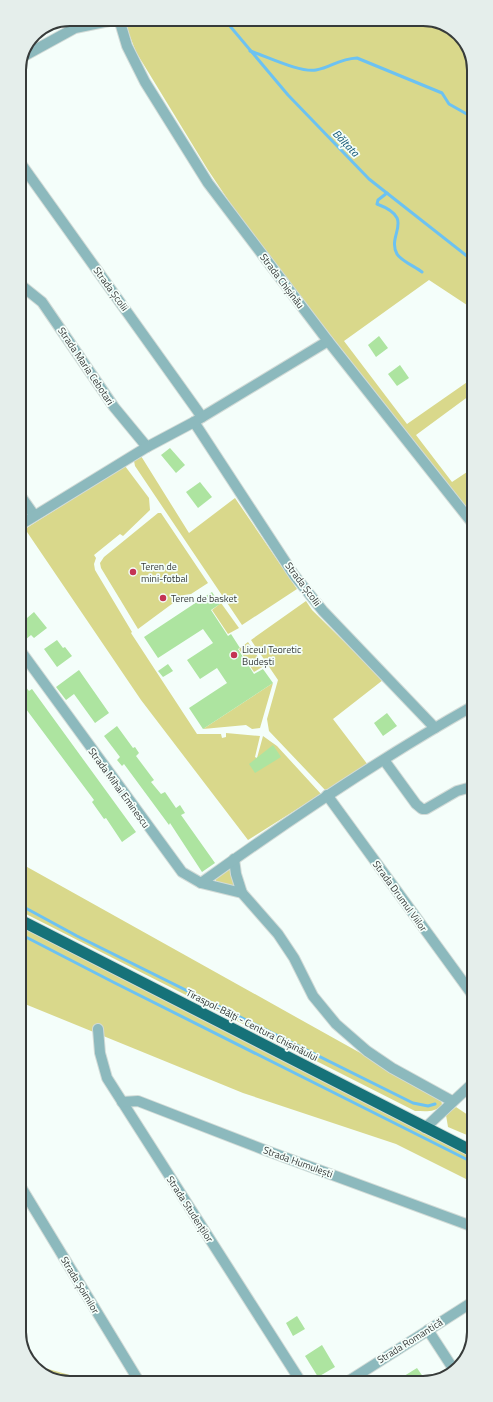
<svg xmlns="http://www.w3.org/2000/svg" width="493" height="1402" font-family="'Titillium Web',sans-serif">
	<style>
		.green { fill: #d9d88b }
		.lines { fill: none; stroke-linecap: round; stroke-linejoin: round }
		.stream { stroke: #6cc2f2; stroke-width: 3 }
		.building { fill: #ade4a0 }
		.minor-casing { stroke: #d2dbd7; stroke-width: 12 }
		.tertiary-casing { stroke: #d2dbd7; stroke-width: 12 }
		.trunk-casing { stroke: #d2dbd7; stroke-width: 13 }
		.minor { stroke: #8cb9bd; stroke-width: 10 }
		.tertiary { stroke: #8cb9bd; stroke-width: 10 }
		.trunk { stroke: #167279; stroke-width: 11 }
		.poi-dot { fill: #c43454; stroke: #f4fefa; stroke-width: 1.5 }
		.labels { text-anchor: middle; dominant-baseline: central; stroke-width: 3.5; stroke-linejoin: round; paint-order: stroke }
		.street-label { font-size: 10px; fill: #373b3a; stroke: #f4fefa }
		.poi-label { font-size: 10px; fill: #373b3a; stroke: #f4fefa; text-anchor: start }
		.water-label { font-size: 11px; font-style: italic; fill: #125676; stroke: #f4fefa }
		.rim { fill: none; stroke: #373b3a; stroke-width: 2 }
	</style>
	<rect width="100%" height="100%" fill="#f4fefa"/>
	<g class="green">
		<path d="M 125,19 L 426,19 L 454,30 L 472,57 L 473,309 L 429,280 L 344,341 L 407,424 L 473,378 L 473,393 L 416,435 L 452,482 L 473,468 L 473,517 L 249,231 L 208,170 L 136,52 L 126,26 Z"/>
		<path d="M 141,456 L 189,533 L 235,498 L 297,589 L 242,625 L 135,466 L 134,461 Z"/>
		<path d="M 125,466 L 149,498 L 150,510 L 123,536 L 120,534 L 94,555 L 96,558 L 94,564 L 95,570 L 132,632 L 131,633 L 197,734 L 221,734 L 222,738 L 226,737 L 226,733 L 260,736 L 255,757 L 257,758 L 263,736 L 277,746 L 321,794 L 248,840 L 141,700 L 25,529 Z"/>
		<path d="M 158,513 L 161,513 L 208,583 L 191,594 L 184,595 L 138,629 L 101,568 L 100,563 L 104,557 Z"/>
		<path d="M 306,601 L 312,610 L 383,680 L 333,719 L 368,765 L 326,791 L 269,731 L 267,719 L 278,680 L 251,640 Z"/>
		<path d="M 221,603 L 239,628 L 228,634 L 212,610 Z"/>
		<path d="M 248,642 L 264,666 L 254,672 L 239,649 Z"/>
		<path d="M 273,683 L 260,728 L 252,729 L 246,725 L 203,729 Z"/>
		<path d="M 20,863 L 441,1098 L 442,1105 C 435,1113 425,1111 415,1111 L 20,911 Z"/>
		<path d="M 229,867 L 231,868 L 236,888 L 216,883 L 216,877 Z"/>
		<path d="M 20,924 L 474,1157 L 474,1183 L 396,1144 L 243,1093 L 20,1002 Z"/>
		<path d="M 456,1107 L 474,1119 L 474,1138 L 448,1127 L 446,1115 Z"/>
		<path d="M 33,1364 L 34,1365 L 98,1383 C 78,1383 45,1384 33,1364 Z"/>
	</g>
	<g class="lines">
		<g class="stream">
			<path d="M 224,19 L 288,95 L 369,179 L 472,260"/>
			<path d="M 250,51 C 266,56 300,73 316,70 C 332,67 338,59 357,58 L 442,93 L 449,104 L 472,117"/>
			<path d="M 387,193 L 378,200 L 377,204 C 417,219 386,234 397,254 C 401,261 416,267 422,272"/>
			<path d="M 20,905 L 77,936 L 413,1103 L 428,1106 L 435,1104"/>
			<path d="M 20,934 L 113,982 L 474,1163"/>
		</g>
	</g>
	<g class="building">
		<path d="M 379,336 L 388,348 L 376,357 L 368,345 Z"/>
		<path d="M 400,365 L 409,378 L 397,386 L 388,374 Z"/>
		<path d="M 170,448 L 185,465 L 176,473 L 161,455 Z"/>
		<path d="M 200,482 L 212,497 L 198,508 L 186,492 Z"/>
		<path d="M 212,592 L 220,604 L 211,610 L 228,636 L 231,634 L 240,648 L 238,649 L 254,674 L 263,669 L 273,683 L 203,729 L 189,708 L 227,683 L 217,668 L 200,679 L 187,660 L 213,643 L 203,629 L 158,658 L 144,637 Z"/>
		<path d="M 34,612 L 47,628 L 34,638 L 31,635 L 20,644 L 20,624 Z"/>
		<path d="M 57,640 L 63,648 L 65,647 L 72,656 L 57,667 L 44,649 Z"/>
		<path d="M 168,664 L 173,671 L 163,677 L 158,671 Z"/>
		<path d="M 79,670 L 109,713 L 95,723 L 74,694 L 66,700 L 56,687 Z"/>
		<path d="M 20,680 L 29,691 L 32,689 L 136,832 L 122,842 L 106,818 L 104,819 L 92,802 L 94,800 L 20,701 Z"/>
		<path d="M 387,713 L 397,726 L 383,736 L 374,723 Z"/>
		<path d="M 117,726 L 133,748 L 135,747 L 139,753 L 136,756 L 154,780 L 151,782 L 161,794 L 165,792 L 176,808 L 180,805 L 185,813 L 181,815 L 215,863 L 202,872 L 170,823 L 169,825 L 124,764 L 122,766 L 117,760 L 120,757 L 104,736 Z"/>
		<path d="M 273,745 L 281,757 L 255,773 L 249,764 Z"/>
		<path d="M 297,1316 L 305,1329 L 293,1336 L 286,1323 Z"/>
		<path d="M 322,1345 L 335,1367 L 318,1377 L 305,1356 Z"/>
		<path d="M 417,1368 L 426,1381 L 396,1381 Z"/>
	</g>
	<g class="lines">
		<defs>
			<g id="minor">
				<path d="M 24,56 L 75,28 L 119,19"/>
				<path d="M 19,161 L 202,417"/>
				<path d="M 19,279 L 22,286 L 42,302 L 114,407 L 147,447"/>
				<path d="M 194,422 L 294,575 L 323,611 L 435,728"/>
				<path d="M 20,495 L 34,515"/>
				<path d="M 20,525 L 147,447 L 194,422 L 328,341"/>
				<path d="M 20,650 L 182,872 L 201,883 L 242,893 L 278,934 L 294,958 L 313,996 L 336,1024 L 367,1051 L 392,1068 L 452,1101"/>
				<path d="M 384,760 L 416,804 L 422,809 L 426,809 L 457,791 L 468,788 L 473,793"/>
				<path d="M 327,795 L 474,997"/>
				<path d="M 234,859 L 236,874 L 242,893"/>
				<path d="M 201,883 C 289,820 379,759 473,706"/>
				<path d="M 98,1029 L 100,1053 L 107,1078 L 301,1382"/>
				<path d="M 122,1102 L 138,1101 L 262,1149 L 474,1227"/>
				<path d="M 425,1128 L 474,1082"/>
				<path d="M 21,1187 L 140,1383"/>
				<path d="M 428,1330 L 454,1370"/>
				<path d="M 347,1382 L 474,1301"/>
			</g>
			<path id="tertiary" d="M 119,19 L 127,46 L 145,82 L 208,183 L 328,341 L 473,524"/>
			<path id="trunk" d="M 20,920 L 474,1152"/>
		</defs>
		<use href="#minor" class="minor-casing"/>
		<use href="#tertiary" class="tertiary-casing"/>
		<use href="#trunk" class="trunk-casing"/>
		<use href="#minor" class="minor"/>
		<use href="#tertiary" class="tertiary"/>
		<use href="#trunk" class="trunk"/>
	</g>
	<g class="poi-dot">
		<circle cx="133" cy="572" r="4"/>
		<circle cx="163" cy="598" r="4"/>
		<circle cx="234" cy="655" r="4"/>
	</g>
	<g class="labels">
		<g class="street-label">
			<text transform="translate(282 281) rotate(53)">Strada Chișinău</text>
			<text transform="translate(111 289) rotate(54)">Strada Școlii</text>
			<text transform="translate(86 366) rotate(56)">Strada Maria Cebotari</text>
			<text transform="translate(303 584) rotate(53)">Strada Școlii</text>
			<text transform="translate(119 788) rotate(54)">Strada Mihai Eminescu</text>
			<text transform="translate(400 896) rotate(54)">Strada Drumul Viilor</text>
			<text transform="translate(252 1025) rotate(27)">Tiraspol-Bălţi - Centura Chișinăului</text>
			<text transform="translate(298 1162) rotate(20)">Strada Humulești</text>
			<text transform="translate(190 1209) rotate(57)">Strada Studenților</text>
			<text transform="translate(80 1285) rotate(59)">Strada Șoimilor</text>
			<text transform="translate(410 1341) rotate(-32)">Strada Romantică</text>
		</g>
		<g class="poi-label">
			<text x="141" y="566">Teren de<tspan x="141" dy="12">mini-fotbal</tspan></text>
			<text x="171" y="598">Teren de basket</text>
			<text x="242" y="649">Liceul Teoretic<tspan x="242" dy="12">Budești</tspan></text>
		</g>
		<g class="water-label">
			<text transform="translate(346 143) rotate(46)">Bălţata</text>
		</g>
	</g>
	<path d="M0 0H493V1402H0ZM70 26H423A44 44 0 0 1 467 70V1332A44 44 0 0 1 423 1376H70A44 44 0 0 1 26 1332V70A44 44 0 0 1 70 26Z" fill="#e5eeeb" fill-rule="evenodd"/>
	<path class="rim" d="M70 26H423A44 44 0 0 1 467 70V1332A44 44 0 0 1 423 1376H70A44 44 0 0 1 26 1332V70A44 44 0 0 1 70 26Z"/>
</svg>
